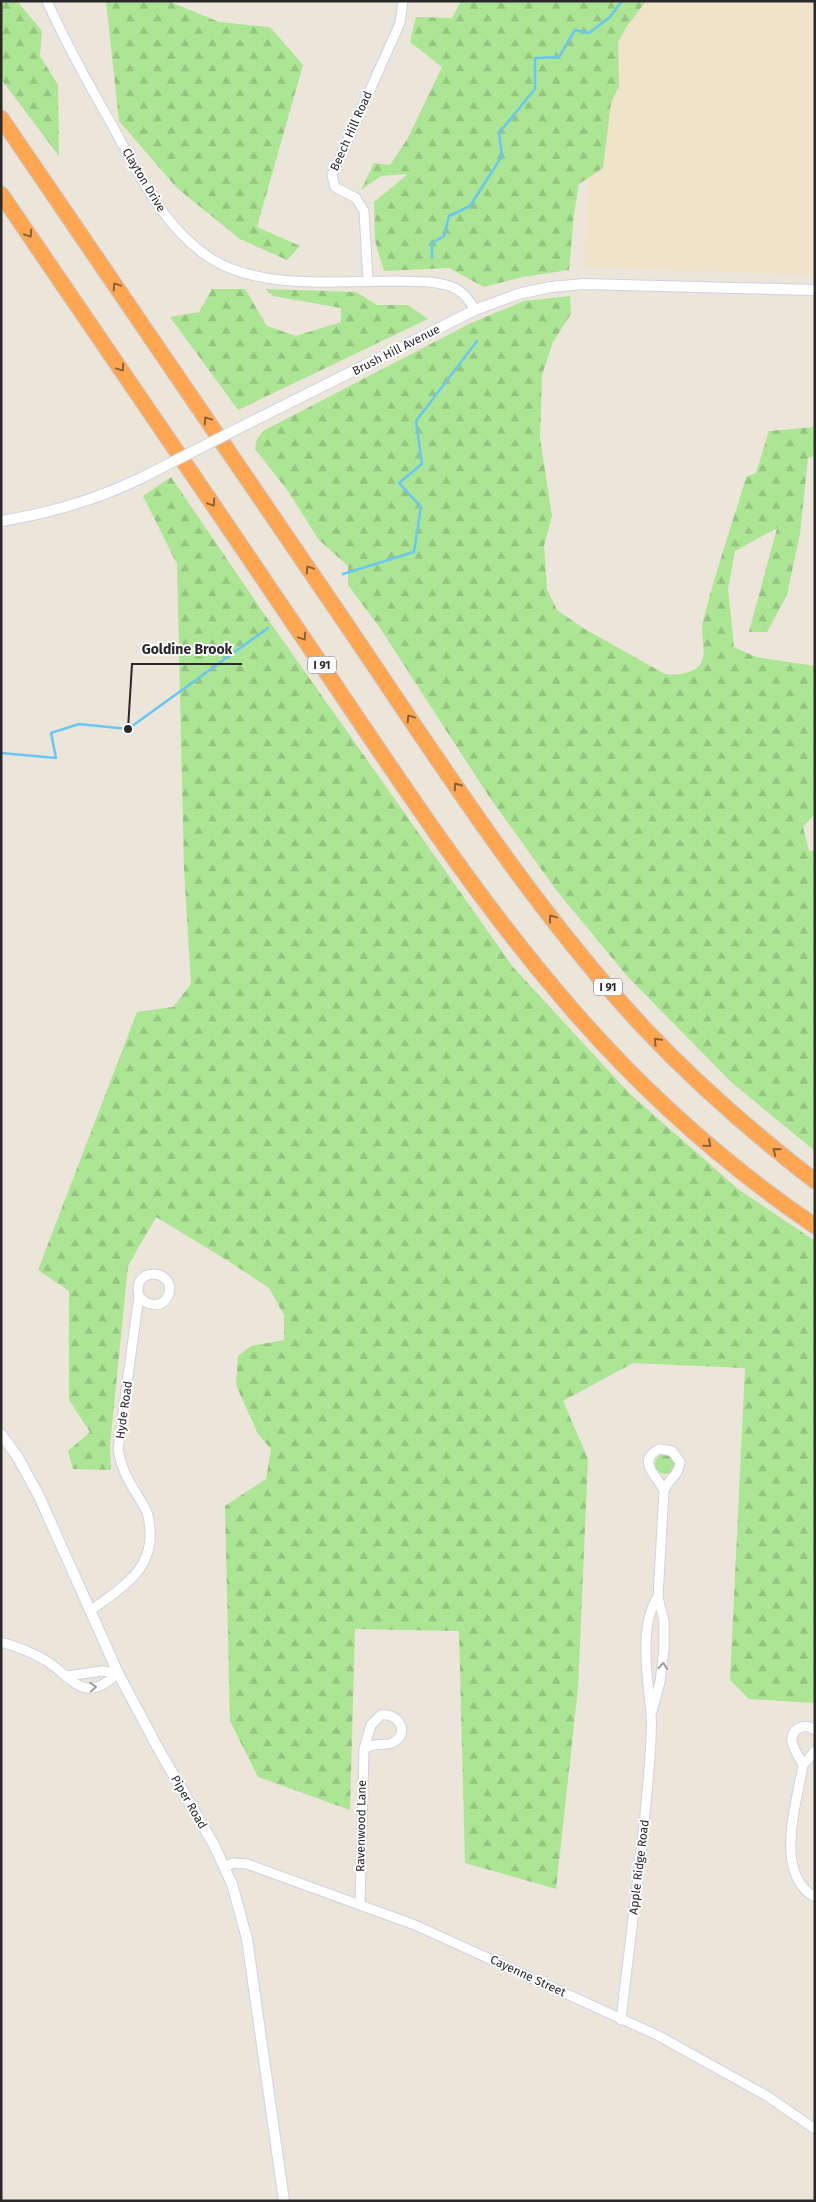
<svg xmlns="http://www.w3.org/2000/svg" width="816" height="2202" font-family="'Fira Sans',sans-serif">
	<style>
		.education { fill: #efe4c9 }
		.forest { fill: url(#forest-firs) }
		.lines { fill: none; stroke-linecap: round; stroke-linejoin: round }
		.stream { stroke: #69c7f3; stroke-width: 2.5 }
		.minor-casing { stroke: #d0d2e3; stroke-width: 11 }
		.tertiary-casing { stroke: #d0d2e3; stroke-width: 12 }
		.motorway-casing { stroke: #c7c7c7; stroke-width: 17 }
		.minor { stroke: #fff; stroke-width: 9 }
		.tertiary { stroke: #fff; stroke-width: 10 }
		.motorway { stroke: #ffa652; stroke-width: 15 }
		.tertiary-bridge-casing { stroke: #d0d2e3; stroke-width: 12; stroke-linecap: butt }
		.tertiary-bridge { stroke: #fff; stroke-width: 10 }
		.oneway { stroke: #89613b }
		.oneway2 { stroke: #9f9f9f }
		.labels { text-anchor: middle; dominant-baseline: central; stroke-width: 4; stroke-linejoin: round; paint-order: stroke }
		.shield { fill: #fff; stroke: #696969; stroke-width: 1 }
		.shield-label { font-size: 11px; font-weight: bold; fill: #292929 }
		.street-label { font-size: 12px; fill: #292929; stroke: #fff }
		.leader { fill: none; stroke: #292929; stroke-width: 2 }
		.callout-dot { fill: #292929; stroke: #fff; stroke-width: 2 }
		.callout-label { font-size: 14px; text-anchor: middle; font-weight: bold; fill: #292929; stroke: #fff; stroke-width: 4; stroke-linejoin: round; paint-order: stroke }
	</style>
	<defs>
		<pattern id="forest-firs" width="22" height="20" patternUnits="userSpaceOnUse" patternTransform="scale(1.25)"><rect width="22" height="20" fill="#ace594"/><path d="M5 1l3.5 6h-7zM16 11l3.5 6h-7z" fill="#94c480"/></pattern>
	</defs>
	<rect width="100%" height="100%" fill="#ece5da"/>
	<path class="education" d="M 592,1 L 815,1 L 815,275 L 585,267 Z"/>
	<g class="forest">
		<path d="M 1,1 L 17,1 L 42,31 L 40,56 L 58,85 L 59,156 L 1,79 Z"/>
		<path d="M 106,1 L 168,1 L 219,22 L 270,27 L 303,65 L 257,227 L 300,246 L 287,260 L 240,239 L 177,188 L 119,121 Z"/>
		<path d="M 461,1 L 646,1 L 627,26 L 618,42 L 619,86 L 611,103 L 603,168 L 579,184 L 574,214 L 569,270 L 523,277 L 484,287 L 449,268 L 384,271 L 375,241 L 374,202 L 408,174 L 381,176 L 361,190 L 374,163 L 390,165 L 408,138 L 442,67 L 410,42 L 416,17 L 452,18 Z"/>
		<path d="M 212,289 L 245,289 L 267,326 L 296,336 L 341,322 L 341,308 L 273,296 L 266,289 L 356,292 L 377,305 L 408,305 L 428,319 L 238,410 L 170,317 L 199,312 Z"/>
		<path d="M 570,296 L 571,314 L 553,342 L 542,375 L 540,438 L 552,516 L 544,546 L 547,589 L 557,610 L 583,628 L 663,673 C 671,677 693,673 699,666 C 709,654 699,635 703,621 C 715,573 732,525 746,477 L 756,473 L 769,431 L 815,427 L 815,456 L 808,458 L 800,534 L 787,595 L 767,632 L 749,632 L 777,528 L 735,551 L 728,589 L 734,647 L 756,657 L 815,666 L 815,814 L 803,827 L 809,851 L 815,851 L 815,1151 L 731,1082 L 627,976 L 557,891 L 490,798 L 380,628 L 348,585 L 348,566 L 319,540 L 288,491 L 255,449 L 257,439 L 263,431 L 471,323 L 524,301 Z"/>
		<path d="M 171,477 L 260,608 L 513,967 L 630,1094 L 738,1189 L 815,1241 L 815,1703 L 749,1699 L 730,1680 L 745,1368 L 633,1363 L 563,1401 L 588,1459 L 578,1688 L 556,1889 L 465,1863 L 459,1631 L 355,1629 L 350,1810 L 258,1777 L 230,1721 L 225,1506 L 266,1479 L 271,1449 L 258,1434 L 236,1385 L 238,1356 L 251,1346 L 284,1340 L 284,1315 L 269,1288 L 230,1262 L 156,1217 L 128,1266 L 110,1445 L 111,1470 L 73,1469 L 68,1451 L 90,1432 L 69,1400 L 69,1291 L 38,1270 L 137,1012 L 173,1007 L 191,984 L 184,869 L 177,564 L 143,496 Z"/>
		<circle cx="665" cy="1464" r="10"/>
	</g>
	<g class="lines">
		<g class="stream">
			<path d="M 432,258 L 432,243 L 444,236 L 449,216 L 470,206 L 502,156 L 499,133 L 535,89 L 535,58 L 559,57 L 575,30 L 589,33 L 610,17 L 622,1"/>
			<path d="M 343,574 L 414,552 L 421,507 L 399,483 L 422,464 L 416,421 L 477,341"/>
			<path d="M 1,753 L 56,758 L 51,733 L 79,724 L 128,729 L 268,628"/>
		</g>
		<defs>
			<g id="minor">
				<path d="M 47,1 C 66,44 89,85 112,125 C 139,174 162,226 210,258 C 259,290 339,281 395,281 C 414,282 434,280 452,287 C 463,291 469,300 475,310"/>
				<path d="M 368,281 L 364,211 L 356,198 L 335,187 L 332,175 L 400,23 L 403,1"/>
				<path d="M 659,1449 L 672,1451 L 680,1462 C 679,1475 669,1479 664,1490 C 657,1476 636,1461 659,1449 Z"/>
				<path d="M 90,1611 C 119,1589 153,1572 150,1530 C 149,1522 149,1514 145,1508 C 132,1485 123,1476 118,1449 L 139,1296 C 131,1264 179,1270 168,1296 C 162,1309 146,1306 139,1296"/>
				<path d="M 1,1642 C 16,1646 31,1652 45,1660 C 74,1678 83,1706 118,1673"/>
				<path d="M 67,1676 L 102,1671 L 118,1673"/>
				<path d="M 652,1711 L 660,1682 L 664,1649 L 664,1621 L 658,1597 L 664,1490"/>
				<path d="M 381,1715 C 397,1712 411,1732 394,1742 C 386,1747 376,1741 364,1749 L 371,1725 Z"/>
				<path d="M 815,1730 C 810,1726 805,1725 799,1728 C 783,1737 798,1754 803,1765 L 815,1751"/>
				<path d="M 803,1765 C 797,1802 773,1874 815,1897"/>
				<path d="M 225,1867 L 233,1863 L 247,1864 L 415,1925 L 657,2035 L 767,2096 L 815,2129"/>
				<path d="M 360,1904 L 364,1749"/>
				<path d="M 621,2020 C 629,1948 639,1876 646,1804 C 648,1778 653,1738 651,1713 C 648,1681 638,1625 658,1597"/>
			</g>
			<g id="tertiary">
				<path d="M 255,420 L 475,310 L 518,294 L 551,287 L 584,284 L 815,290"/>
				<path d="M 1,521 C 51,513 96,500 141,478"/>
				<path d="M 1,1434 L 17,1456 L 39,1496 L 118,1673 L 159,1750 L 214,1845 L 232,1884 L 247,1939 L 284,2201"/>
			</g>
			<g id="motorway">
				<path d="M 1,118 C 113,284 227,449 340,615 C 436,756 528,903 644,1028 C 697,1084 754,1134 815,1181"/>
				<path d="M 1,194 C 102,343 204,490 304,639 C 391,767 475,899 577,1015 C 647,1095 727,1166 815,1226"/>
			</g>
		</defs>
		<use href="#minor" class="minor-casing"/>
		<use href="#tertiary" class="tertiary-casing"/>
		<use href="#motorway" class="motorway-casing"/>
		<use href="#minor" class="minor"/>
		<use href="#tertiary" class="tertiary"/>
		<use href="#motorway" class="motorway"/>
		<defs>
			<path id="tertiary-bridge" d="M 141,478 L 255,420"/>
		</defs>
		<use href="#tertiary-bridge" class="tertiary-bridge-casing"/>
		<use href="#tertiary-bridge" class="tertiary-bridge"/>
	</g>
	<defs><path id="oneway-chevron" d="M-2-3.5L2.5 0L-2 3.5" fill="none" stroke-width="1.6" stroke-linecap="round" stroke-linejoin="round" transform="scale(1.25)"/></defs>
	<g class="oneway">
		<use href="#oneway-chevron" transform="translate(29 234) rotate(56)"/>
		<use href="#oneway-chevron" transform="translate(116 286) rotate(-124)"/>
		<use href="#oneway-chevron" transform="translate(121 368) rotate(56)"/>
		<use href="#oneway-chevron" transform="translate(207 420) rotate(-124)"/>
		<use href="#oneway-chevron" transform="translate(212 503) rotate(56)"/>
		<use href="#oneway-chevron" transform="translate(309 569) rotate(-124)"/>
		<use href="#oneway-chevron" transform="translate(303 637) rotate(56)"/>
		<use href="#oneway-chevron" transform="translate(410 718) rotate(-124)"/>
		<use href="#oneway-chevron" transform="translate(457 786) rotate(-125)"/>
		<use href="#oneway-chevron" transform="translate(552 918) rotate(-127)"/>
		<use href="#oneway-chevron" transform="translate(657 1041) rotate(-133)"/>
		<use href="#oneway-chevron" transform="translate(708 1144) rotate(41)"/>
		<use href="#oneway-chevron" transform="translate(776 1151) rotate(-141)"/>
	</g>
	<g class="oneway2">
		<use href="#oneway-chevron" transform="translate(663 1666) rotate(-84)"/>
		<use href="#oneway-chevron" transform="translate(93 1687) rotate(-4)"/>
	</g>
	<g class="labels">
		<g class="shield">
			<rect x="308" y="656.5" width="28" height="17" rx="4"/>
			<rect x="594" y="978.5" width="28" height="17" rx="4"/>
		</g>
		<g class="shield-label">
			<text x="322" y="665">I 91</text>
			<text x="608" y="987">I 91</text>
		</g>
		<g class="street-label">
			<text transform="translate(351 131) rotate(-66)">Beech Hill Road</text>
			<text transform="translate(144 180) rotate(59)">Clayton Drive</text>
			<text transform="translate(396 350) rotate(-27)">Brush Hill Avenue</text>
			<text transform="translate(124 1410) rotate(-82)">Hyde Road</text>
			<text transform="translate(189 1802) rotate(60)">Piper Road</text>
			<text transform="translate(361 1826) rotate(-89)">Ravenwood Lane</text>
			<text transform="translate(639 1867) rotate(-83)">Apple Ridge Road</text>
			<text transform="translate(528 1976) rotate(25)">Cayenne Street</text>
		</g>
	</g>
	<path class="leader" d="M128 729L132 664H242"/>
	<circle class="callout-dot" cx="128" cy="729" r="5"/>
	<g class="callout-label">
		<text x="187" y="654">Goldine Brook</text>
	</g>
	<rect width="816" height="2202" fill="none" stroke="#292929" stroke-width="5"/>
</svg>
